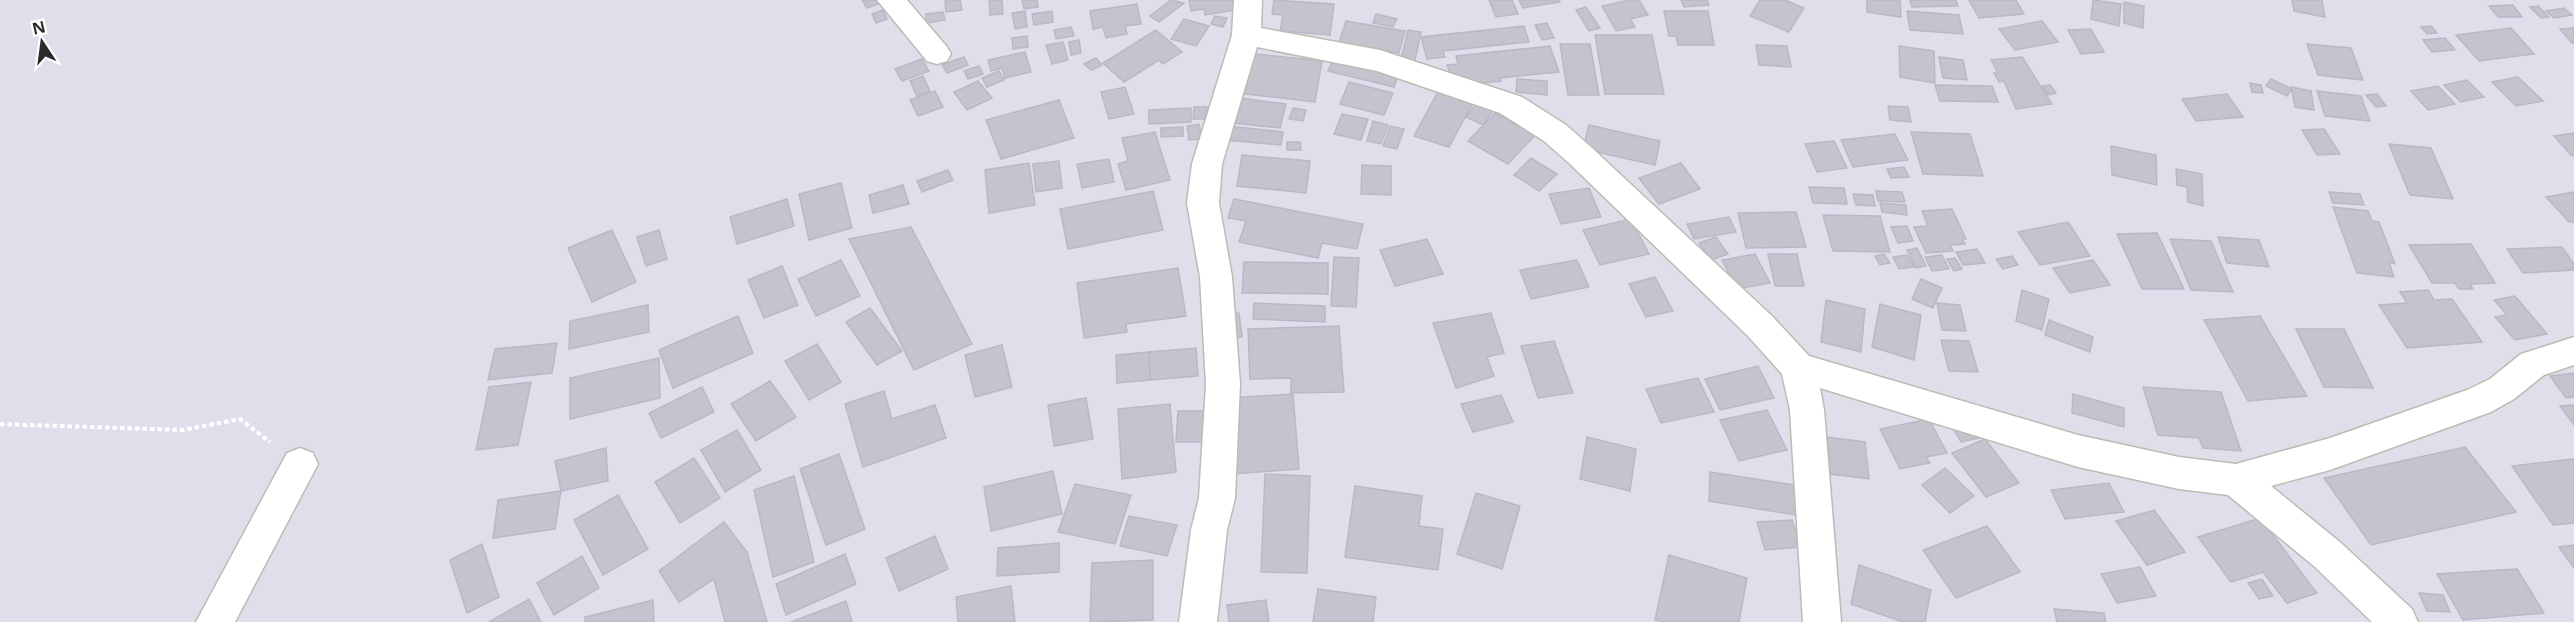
<svg xmlns="http://www.w3.org/2000/svg" width="2574" height="622" font-family="'Noto Sans',sans-serif">
	<style>
		.building { fill: #c4c3ce; stroke: #bab8c7; stroke-width: 1.5 }
		.lines { fill: none; stroke-linecap: round; stroke-linejoin: round }
		.minor-casing { stroke: #babdb2; stroke-width: 3 }
		.path { stroke: #fff; stroke-width: 4; stroke-dasharray: 4.5 3; stroke-linecap: butt }
		.minor { fill: #fff; fill-rule: evenodd }
	</style>
	<rect width="100%" height="100%" fill="#dfdfec"/>
	<g class="building">
		<path d="M 862,0 L 881,0 L 883,2 L 867,8 Z"/>
		<path d="M 945,0 L 960,0 L 962,10 L 946,12 Z"/>
		<path d="M 989,0 L 1002,0 L 1003,14 L 990,15 Z"/>
		<path d="M 1022,0 L 1037,0 L 1038,7 L 1024,9 Z"/>
		<path d="M 1171,0 L 1184,3 L 1159,22 L 1150,16 Z"/>
		<path d="M 1189,0 L 1234,0 L 1237,10 L 1205,15 L 1204,9 L 1191,11 Z"/>
		<path d="M 1274,0 L 1334,4 L 1330,35 L 1280,31 L 1283,15 L 1272,14 Z"/>
		<path d="M 1489,0 L 1512,0 L 1518,14 L 1496,17 Z"/>
		<path d="M 1519,0 L 1559,0 L 1560,2 L 1523,8 Z"/>
		<path d="M 1630,0 L 1639,0 L 1648,15 L 1630,19 L 1635,27 L 1616,31 L 1602,6 Z"/>
		<path d="M 1681,0 L 1707,0 L 1709,5 L 1684,7 Z"/>
		<path d="M 1760,0 L 1785,0 L 1804,8 L 1789,32 L 1750,16 Z"/>
		<path d="M 1867,0 L 1900,0 L 1901,17 L 1867,12 Z"/>
		<path d="M 1910,0 L 1956,0 L 1958,6 L 1912,7 Z"/>
		<path d="M 1969,0 L 2016,0 L 2024,14 L 1979,18 Z"/>
		<path d="M 2093,0 L 2121,4 L 2119,26 L 2091,19 Z"/>
		<path d="M 2292,0 L 2322,0 L 2325,17 L 2294,11 Z"/>
		<path d="M 2124,2 L 2144,6 L 2143,28 L 2124,23 Z"/>
		<path d="M 1137,4 L 1141,24 L 1125,26 L 1127,34 L 1106,38 L 1103,27 L 1093,29 L 1090,11 Z"/>
		<path d="M 2513,5 L 2522,17 L 2498,17 L 2489,6 Z"/>
		<path d="M 2538,6 L 2549,17 L 2541,18 L 2530,7 Z"/>
		<path d="M 1586,7 L 1600,28 L 1589,31 L 1576,10 Z"/>
		<path d="M 2564,8 L 2572,15 L 2554,18 L 2546,11 Z"/>
		<path d="M 883,10 L 887,19 L 876,23 L 872,14 Z"/>
		<path d="M 1025,11 L 1027,27 L 1015,29 L 1012,13 Z"/>
		<path d="M 1052,11 L 1053,22 L 1034,25 L 1032,14 Z"/>
		<path d="M 1664,11 L 1708,11 L 1714,45 L 1678,45 L 1676,36 L 1669,36 Z"/>
		<path d="M 1907,11 L 1959,15 L 1963,34 L 1910,30 Z"/>
		<path d="M 943,12 L 945,20 L 926,23 L 926,14 Z"/>
		<path d="M 1376,14 L 1397,19 L 1393,27 L 1373,23 Z"/>
		<path d="M 1215,16 L 1227,18 L 1223,27 L 1211,24 Z"/>
		<path d="M 1184,19 L 1209,26 L 1196,46 L 1171,39 Z"/>
		<path d="M 1346,21 L 1405,31 L 1399,53 L 1339,43 Z"/>
		<path d="M 2042,21 L 2058,42 L 2015,50 L 1999,29 Z"/>
		<path d="M 1547,23 L 1554,38 L 1542,40 L 1535,25 Z"/>
		<path d="M 1524,26 L 1529,42 L 1443,51 L 1445,57 L 1427,59 L 1421,37 Z"/>
		<path d="M 2431,26 L 2437,33 L 2427,34 L 2421,27 Z"/>
		<path d="M 1071,27 L 1074,36 L 1056,39 L 1054,30 Z"/>
		<path d="M 2511,28 L 2534,54 L 2479,61 L 2456,35 Z"/>
		<path d="M 2574,28 L 2574,43 L 2572,43 L 2560,29 Z"/>
		<path d="M 2091,29 L 2104,52 L 2081,54 L 2068,30 Z"/>
		<path d="M 1156,30 L 1182,52 L 1163,64 L 1159,60 L 1124,82 L 1103,63 Z"/>
		<path d="M 1408,30 L 1421,32 L 1415,61 L 1401,59 Z"/>
		<path d="M 1595,35 L 1652,35 L 1664,94 L 1605,94 Z"/>
		<path d="M 1027,36 L 1028,47 L 1013,49 L 1012,38 Z"/>
		<path d="M 2445,38 L 2455,50 L 2432,52 L 2423,40 Z"/>
		<path d="M 1079,40 L 1081,53 L 1071,55 L 1069,42 Z"/>
		<path d="M 1063,42 L 1068,60 L 1052,64 L 1046,45 Z"/>
		<path d="M 1560,44 L 1590,44 L 1599,95 L 1568,95 Z"/>
		<path d="M 2307,44 L 2351,48 L 2363,80 L 2318,75 Z"/>
		<path d="M 1756,45 L 1787,46 L 1791,67 L 1759,65 Z"/>
		<path d="M 1550,46 L 1559,72 L 1500,78 L 1501,81 L 1464,85 L 1462,76 L 1451,77 L 1447,65 L 1458,64 L 1456,56 Z"/>
		<path d="M 1899,46 L 1934,51 L 1935,83 L 1900,77 Z"/>
		<path d="M 1025,52 L 1031,72 L 1005,78 L 1002,68 L 991,71 L 988,60 Z"/>
		<path d="M 1246,53 L 1322,61 L 1315,102 L 1237,93 Z"/>
		<path d="M 964,57 L 968,65 L 947,73 L 942,65 Z"/>
		<path d="M 1939,57 L 1963,60 L 1967,80 L 1943,78 Z"/>
		<path d="M 2022,57 L 2052,104 L 2016,109 L 2004,81 L 1999,82 L 1994,73 L 1998,73 L 1991,60 Z"/>
		<path d="M 1096,58 L 1102,65 L 1091,70 L 1084,64 Z"/>
		<path d="M 1334,58 L 1399,73 L 1394,87 L 1328,71 Z"/>
		<path d="M 922,59 L 929,71 L 902,81 L 895,69 Z"/>
		<path d="M 979,66 L 983,74 L 968,79 L 964,71 Z"/>
		<path d="M 999,71 L 1004,80 L 987,87 L 982,78 Z"/>
		<path d="M 923,76 L 930,91 L 917,96 L 910,81 Z"/>
		<path d="M 2518,77 L 2543,101 L 2516,106 L 2492,82 Z"/>
		<path d="M 1517,79 L 1547,81 L 1547,95 L 1516,92 Z"/>
		<path d="M 2271,79 L 2292,89 L 2287,96 L 2266,86 Z"/>
		<path d="M 2467,80 L 2484,97 L 2461,102 L 2444,85 Z"/>
		<path d="M 978,81 L 992,98 L 967,110 L 954,92 Z"/>
		<path d="M 1349,82 L 1393,93 L 1384,115 L 1340,104 Z"/>
		<path d="M 2250,83 L 2261,85 L 2263,93 L 2252,92 Z"/>
		<path d="M 1935,85 L 1992,86 L 1998,102 L 1940,101 Z"/>
		<path d="M 2050,85 L 2056,93 L 2048,95 L 2042,86 Z"/>
		<path d="M 2438,86 L 2455,104 L 2428,110 L 2411,91 Z"/>
		<path d="M 1125,87 L 1134,114 L 1109,119 L 1101,92 Z"/>
		<path d="M 2291,87 L 2311,91 L 2314,110 L 2295,107 Z"/>
		<path d="M 1440,88 L 1475,99 L 1449,147 L 1414,136 Z"/>
		<path d="M 935,91 L 943,107 L 918,116 L 910,100 Z"/>
		<path d="M 2317,91 L 2361,96 L 2370,121 L 2325,116 Z"/>
		<path d="M 2227,94 L 2243,117 L 2196,121 L 2182,99 Z"/>
		<path d="M 2377,94 L 2386,106 L 2376,107 L 2366,95 Z"/>
		<path d="M 1240,98 L 1286,104 L 1280,128 L 1234,123 Z"/>
		<path d="M 1059,100 L 1074,138 L 1001,159 L 986,120 Z"/>
		<path d="M 1477,102 L 1494,109 L 1483,125 L 1466,117 Z"/>
		<path d="M 1888,106 L 1908,107 L 1911,122 L 1890,120 Z"/>
		<path d="M 1194,107 L 1207,107 L 1206,119 L 1193,119 Z"/>
		<path d="M 1191,108 L 1191,122 L 1149,124 L 1149,110 Z"/>
		<path d="M 1293,108 L 1306,110 L 1303,121 L 1289,119 Z"/>
		<path d="M 1495,113 L 1535,135 L 1508,164 L 1468,141 Z"/>
		<path d="M 1342,114 L 1368,119 L 1361,140 L 1334,134 Z"/>
		<path d="M 1373,121 L 1388,125 L 1381,144 L 1367,141 Z"/>
		<path d="M 1199,124 L 1202,139 L 1189,140 L 1187,126 Z"/>
		<path d="M 1589,125 L 1660,141 L 1655,165 L 1583,149 Z"/>
		<path d="M 1228,126 L 1283,132 L 1281,145 L 1225,140 Z"/>
		<path d="M 1390,126 L 1404,129 L 1397,149 L 1383,146 Z"/>
		<path d="M 1183,127 L 1183,136 L 1161,137 L 1161,128 Z"/>
		<path d="M 2324,129 L 2340,154 L 2317,155 L 2302,130 Z"/>
		<path d="M 1155,132 L 1170,180 L 1126,190 L 1118,164 L 1128,161 L 1122,138 Z"/>
		<path d="M 1911,132 L 1970,134 L 1983,176 L 1923,174 Z"/>
		<path d="M 2574,133 L 2574,155 L 2572,156 L 2554,136 Z"/>
		<path d="M 1895,134 L 1908,160 L 1853,167 L 1841,140 Z"/>
		<path d="M 1834,141 L 1847,168 L 1817,172 L 1805,144 Z"/>
		<path d="M 1287,142 L 1300,142 L 1301,150 L 1287,150 Z"/>
		<path d="M 2389,144 L 2431,148 L 2453,199 L 2410,195 Z"/>
		<path d="M 2111,146 L 2156,155 L 2157,185 L 2112,175 Z"/>
		<path d="M 1242,155 L 1310,161 L 1306,193 L 1237,186 Z"/>
		<path d="M 1531,158 L 1557,174 L 1539,191 L 1514,175 Z"/>
		<path d="M 1109,159 L 1114,182 L 1082,188 L 1077,164 Z"/>
		<path d="M 1059,161 L 1062,188 L 1036,192 L 1033,164 Z"/>
		<path d="M 1029,163 L 1035,205 L 989,213 L 985,170 Z"/>
		<path d="M 1681,163 L 1700,189 L 1659,204 L 1639,178 Z"/>
		<path d="M 1362,165 L 1391,166 L 1391,195 L 1361,194 Z"/>
		<path d="M 1904,167 L 1909,177 L 1891,178 L 1887,169 Z"/>
		<path d="M 2176,169 L 2202,174 L 2203,206 L 2188,202 L 2187,187 L 2177,185 Z"/>
		<path d="M 948,170 L 953,180 L 922,192 L 917,181 Z"/>
		<path d="M 841,183 L 852,228 L 809,240 L 799,194 Z"/>
		<path d="M 903,185 L 909,204 L 873,213 L 869,195 Z"/>
		<path d="M 1809,187 L 1844,188 L 1847,204 L 1813,203 Z"/>
		<path d="M 1589,188 L 1601,217 L 1561,224 L 1549,194 Z"/>
		<path d="M 1153,191 L 1163,230 L 1068,249 L 1060,209 Z"/>
		<path d="M 1876,191 L 1902,192 L 1905,202 L 1878,201 Z"/>
		<path d="M 2329,192 L 2360,194 L 2364,205 L 2333,203 Z"/>
		<path d="M 2574,192 L 2574,222 L 2569,222 L 2546,197 Z"/>
		<path d="M 1853,194 L 1873,195 L 1875,206 L 1856,205 Z"/>
		<path d="M 787,199 L 794,226 L 737,244 L 730,217 Z"/>
		<path d="M 1234,199 L 1363,224 L 1357,249 L 1322,243 L 1318,258 L 1239,242 L 1246,221 L 1228,218 Z"/>
		<path d="M 1880,203 L 1906,205 L 1907,215 L 1882,212 Z"/>
		<path d="M 2333,207 L 2368,211 L 2372,221 L 2379,222 L 2395,264 L 2389,262 L 2394,277 L 2357,273 Z"/>
		<path d="M 1952,209 L 1966,239 L 1962,239 L 1965,244 L 1950,245 L 1953,251 L 1926,253 L 1914,227 L 1928,226 L 1922,211 Z"/>
		<path d="M 1796,212 L 1806,247 L 1746,248 L 1738,213 Z"/>
		<path d="M 1823,215 L 1880,216 L 1890,252 L 1833,251 Z"/>
		<path d="M 1729,217 L 1736,232 L 1694,239 L 1687,224 Z"/>
		<path d="M 1631,219 L 1649,254 L 1600,265 L 1583,230 Z"/>
		<path d="M 2068,222 L 2090,256 L 2040,265 L 2018,232 Z"/>
		<path d="M 1907,226 L 1913,241 L 1898,243 L 1891,227 Z"/>
		<path d="M 911,227 L 972,344 L 914,370 L 849,239 Z"/>
		<path d="M 612,230 L 636,282 L 592,302 L 568,248 Z"/>
		<path d="M 659,230 L 667,259 L 646,266 L 637,237 Z"/>
		<path d="M 2157,233 L 2184,289 L 2142,289 L 2117,234 Z"/>
		<path d="M 1716,237 L 1728,254 L 1711,260 L 1699,243 Z"/>
		<path d="M 2218,237 L 2259,240 L 2269,267 L 2227,263 Z"/>
		<path d="M 1427,239 L 1443,274 L 1395,286 L 1380,250 Z"/>
		<path d="M 2170,239 L 2211,241 L 2233,292 L 2191,290 Z"/>
		<path d="M 2471,244 L 2495,283 L 2470,284 L 2473,289 L 2459,289 L 2455,283 L 2432,283 L 2409,245 Z"/>
		<path d="M 2562,247 L 2574,264 L 2574,270 L 2523,273 L 2507,249 Z"/>
		<path d="M 1917,248 L 1926,266 L 1916,268 L 1907,250 Z"/>
		<path d="M 1977,249 L 1985,263 L 1963,265 L 1956,252 Z"/>
		<path d="M 1755,254 L 1770,283 L 1737,289 L 1722,260 Z"/>
		<path d="M 1768,254 L 1797,254 L 1804,286 L 1775,286 Z"/>
		<path d="M 1884,254 L 1890,263 L 1880,265 L 1875,256 Z"/>
		<path d="M 1907,255 L 1914,267 L 1899,269 L 1893,257 Z"/>
		<path d="M 1942,255 L 1949,269 L 1932,271 L 1925,257 Z"/>
		<path d="M 2012,256 L 2018,265 L 2003,269 L 1996,259 Z"/>
		<path d="M 1334,257 L 1359,258 L 1356,307 L 1331,306 Z"/>
		<path d="M 1955,258 L 1962,269 L 1954,271 L 1947,259 Z"/>
		<path d="M 841,260 L 860,296 L 816,316 L 798,279 Z"/>
		<path d="M 1577,260 L 1589,287 L 1531,299 L 1520,270 Z"/>
		<path d="M 2093,260 L 2110,285 L 2070,293 L 2053,268 Z"/>
		<path d="M 1244,262 L 1328,263 L 1328,294 L 1242,293 Z"/>
		<path d="M 782,266 L 798,305 L 764,318 L 748,280 Z"/>
		<path d="M 1178,268 L 1186,316 L 1126,324 L 1127,332 L 1084,338 L 1077,283 Z"/>
		<path d="M 1655,277 L 1673,311 L 1646,317 L 1629,284 Z"/>
		<path d="M 1921,279 L 1942,288 L 1933,308 L 1912,299 Z"/>
		<path d="M 2022,290 L 2049,299 L 2042,330 L 2016,321 Z"/>
		<path d="M 2428,290 L 2434,300 L 2452,299 L 2482,342 L 2407,348 L 2379,305 L 2407,303 L 2400,292 Z"/>
		<path d="M 2515,296 L 2547,334 L 2515,340 L 2495,317 L 2507,315 L 2494,300 Z"/>
		<path d="M 1826,300 L 1865,309 L 1861,352 L 1821,342 Z"/>
		<path d="M 1254,303 L 1325,306 L 1325,322 L 1253,319 Z"/>
		<path d="M 1937,303 L 1960,305 L 1966,331 L 1942,330 Z"/>
		<path d="M 1880,304 L 1921,315 L 1914,360 L 1872,347 Z"/>
		<path d="M 648,305 L 649,332 L 569,349 L 570,321 Z"/>
		<path d="M 870,308 L 902,351 L 877,365 L 846,322 Z"/>
		<path d="M 1239,313 L 1242,337 L 1223,339 L 1220,315 Z"/>
		<path d="M 1491,313 L 1504,353 L 1487,357 L 1494,376 L 1456,388 L 1433,323 Z"/>
		<path d="M 738,316 L 753,353 L 673,388 L 659,350 Z"/>
		<path d="M 2260,316 L 2307,396 L 2248,401 L 2204,320 Z"/>
		<path d="M 2049,320 L 2093,337 L 2090,352 L 2045,335 Z"/>
		<path d="M 1339,326 L 1344,392 L 1291,393 L 1291,378 L 1250,379 L 1248,329 Z"/>
		<path d="M 2296,329 L 2344,329 L 2373,388 L 2324,387 Z"/>
		<path d="M 1941,340 L 1969,341 L 1978,372 L 1949,371 Z"/>
		<path d="M 1554,341 L 1573,393 L 1538,398 L 1521,346 Z"/>
		<path d="M 557,343 L 552,373 L 488,380 L 495,349 Z"/>
		<path d="M 817,344 L 841,382 L 809,400 L 785,361 Z"/>
		<path d="M 1002,345 L 1012,387 L 975,397 L 965,355 Z"/>
		<path d="M 1196,348 L 1198,376 L 1150,380 L 1149,352 Z"/>
		<path d="M 1149,352 L 1150,380 L 1117,383 L 1116,355 Z"/>
		<path d="M 659,358 L 660,398 L 570,419 L 570,378 Z"/>
		<path d="M 1758,366 L 1774,398 L 1720,410 L 1705,379 Z"/>
		<path d="M 2574,373 L 2574,397 L 2566,398 L 2550,376 Z"/>
		<path d="M 1698,378 L 1714,412 L 1661,423 L 1646,389 Z"/>
		<path d="M 770,381 L 796,417 L 756,441 L 731,404 Z"/>
		<path d="M 531,382 L 518,445 L 476,450 L 489,387 Z"/>
		<path d="M 702,387 L 714,412 L 661,438 L 649,413 Z"/>
		<path d="M 2143,387 L 2221,392 L 2241,451 L 2203,448 L 2199,438 L 2158,435 Z"/>
		<path d="M 884,391 L 892,419 L 935,405 L 946,438 L 863,467 L 845,404 Z"/>
		<path d="M 1293,394 L 1299,469 L 1232,474 L 1228,398 Z"/>
		<path d="M 2073,394 L 2124,408 L 2124,427 L 2072,413 Z"/>
		<path d="M 1501,395 L 1513,422 L 1473,432 L 1461,404 Z"/>
		<path d="M 1086,398 L 1093,439 L 1054,446 L 1048,405 Z"/>
		<path d="M 1170,404 L 1176,472 L 1122,479 L 1118,409 Z"/>
		<path d="M 2574,405 L 2574,425 L 2560,406 Z"/>
		<path d="M 1767,410 L 1787,450 L 1739,461 L 1720,420 Z"/>
		<path d="M 1178,411 L 1204,411 L 1203,442 L 1176,442 Z"/>
		<path d="M 1929,419 L 1947,453 L 1926,457 L 1930,463 L 1900,469 L 1880,429 Z"/>
		<path d="M 1971,425 L 1979,438 L 1961,442 L 1954,430 Z"/>
		<path d="M 737,430 L 761,470 L 725,492 L 701,450 Z"/>
		<path d="M 1587,437 L 1636,449 L 1630,491 L 1580,479 Z"/>
		<path d="M 1827,437 L 1865,442 L 1869,479 L 1830,474 Z"/>
		<path d="M 1985,439 L 2019,483 L 1986,497 L 1952,453 Z"/>
		<path d="M 2465,447 L 2516,512 L 2371,545 L 2324,478 Z"/>
		<path d="M 606,448 L 608,481 L 561,491 L 555,461 Z"/>
		<path d="M 839,454 L 865,529 L 826,545 L 800,469 Z"/>
		<path d="M 694,458 L 720,498 L 680,523 L 655,482 Z"/>
		<path d="M 2574,459 L 2574,523 L 2553,525 L 2512,466 Z"/>
		<path d="M 1945,468 L 1974,496 L 1950,513 L 1922,485 Z"/>
		<path d="M 1053,471 L 1062,514 L 991,531 L 984,487 Z"/>
		<path d="M 1710,472 L 1794,485 L 1796,515 L 1709,501 Z"/>
		<path d="M 1265,474 L 1310,476 L 1307,573 L 1261,572 Z"/>
		<path d="M 794,476 L 814,562 L 773,577 L 754,490 Z"/>
		<path d="M 2109,483 L 2124,512 L 2065,519 L 2051,490 Z"/>
		<path d="M 1075,484 L 1131,495 L 1115,544 L 1058,532 Z"/>
		<path d="M 1355,486 L 1422,496 L 1419,526 L 1443,529 L 1438,570 L 1345,557 Z"/>
		<path d="M 561,491 L 555,529 L 493,538 L 498,500 Z"/>
		<path d="M 1476,493 L 1520,506 L 1502,569 L 1457,554 Z"/>
		<path d="M 618,495 L 648,549 L 603,575 L 574,520 Z"/>
		<path d="M 2154,510 L 2185,552 L 2147,565 L 2116,521 Z"/>
		<path d="M 1129,516 L 1177,525 L 1167,556 L 1120,546 Z"/>
		<path d="M 2260,518 L 2317,593 L 2287,603 L 2263,572 L 2231,582 L 2198,537 Z"/>
		<path d="M 1792,520 L 1801,547 L 1765,550 L 1757,522 Z"/>
		<path d="M 724,522 L 747,552 L 767,622 L 725,622 L 714,579 L 679,602 L 659,571 Z"/>
		<path d="M 1987,526 L 2020,572 L 1956,598 L 1923,550 Z"/>
		<path d="M 935,536 L 948,569 L 899,591 L 886,558 Z"/>
		<path d="M 1059,543 L 1059,572 L 997,576 L 998,548 Z"/>
		<path d="M 482,544 L 499,597 L 467,613 L 450,560 Z"/>
		<path d="M 2574,545 L 2574,568 L 2559,547 Z"/>
		<path d="M 845,554 L 856,584 L 786,615 L 776,584 Z"/>
		<path d="M 1669,555 L 1747,578 L 1739,622 L 1663,622 L 1655,620 Z"/>
		<path d="M 582,556 L 599,588 L 554,615 L 537,583 Z"/>
		<path d="M 1153,560 L 1153,620 L 1090,622 L 1092,563 Z"/>
		<path d="M 1859,565 L 1931,590 L 1925,622 L 1903,622 L 1851,604 Z"/>
		<path d="M 2140,567 L 2156,596 L 2117,603 L 2101,574 Z"/>
		<path d="M 2517,569 L 2544,613 L 2463,620 L 2437,574 Z"/>
		<path d="M 2262,579 L 2273,596 L 2259,599 L 2248,583 Z"/>
		<path d="M 1011,586 L 1015,622 L 958,622 L 956,597 Z"/>
		<path d="M 1318,589 L 1376,597 L 1373,622 L 1313,622 Z"/>
		<path d="M 2419,593 L 2443,595 L 2450,612 L 2427,611 Z"/>
		<path d="M 529,599 L 541,622 L 489,622 Z"/>
		<path d="M 653,600 L 654,622 L 585,622 L 585,617 Z"/>
		<path d="M 1266,600 L 1269,622 L 1229,622 L 1227,605 Z"/>
		<path d="M 846,601 L 852,622 L 791,622 Z"/>
		<path d="M 2054,609 L 2104,613 L 2106,622 L 2057,622 Z"/>
	</g>
	<g class="lines">
		<defs>
			<g id="minor">
				<path d="M 877,0 L 907,0 L 947,47 L 951,54 L 947,61 L 937,64 L 927,61 Z"/>
				<path d="M 1234,0 L 1262,0 L 1261,28 L 1380,50 L 1522,97 L 1566,125 L 1592,148 L 1772,316 L 1809,356 L 2078,435 L 2179,457 L 2236,464 L 2330,438 L 2467,390 L 2490,379 L 2521,354 L 2574,337 L 2574,365 L 2544,375 L 2514,399 L 2491,412 L 2330,470 L 2271,486 L 2341,543 L 2412,609 L 2418,622 L 2372,622 L 2315,567 L 2228,495 L 2179,489 L 2078,467 L 1820,388 L 1824,410 L 1841,622 L 1803,622 L 1790,410 L 1782,374 L 1748,336 L 1570,164 L 1544,141 L 1500,113 L 1377,71 L 1257,47 L 1222,164 L 1219,203 L 1232,277 L 1240,384 L 1235,498 L 1227,530 L 1217,622 L 1179,622 L 1191,530 L 1199,498 L 1206,384 L 1200,277 L 1187,203 L 1192,164 L 1232,35 Z"/>
				<path d="M 300,448 L 313,453 L 318,464 L 235,622 L 196,622 L 287,453 Z"/>
			</g>
		</defs>
		<use href="#minor" class="minor-casing"/>
		<path class="path" d="M 0,424 L 183,430 L 240,419 L 270,442"/>
		<use href="#minor" class="minor"/>
	</g>
	<g transform="translate(42 42) rotate(347)" stroke="#ffffff" stroke-width="4.5" paint-order="stroke">
	<path d="M0-4.5L10 22L0 15L-10 22Z" fill="#2b2b2b"/>
	<text y="-9" font-size="16" font-weight="bold" text-anchor="middle" fill="#2b2b2b">N</text>
	</g>
</svg>
